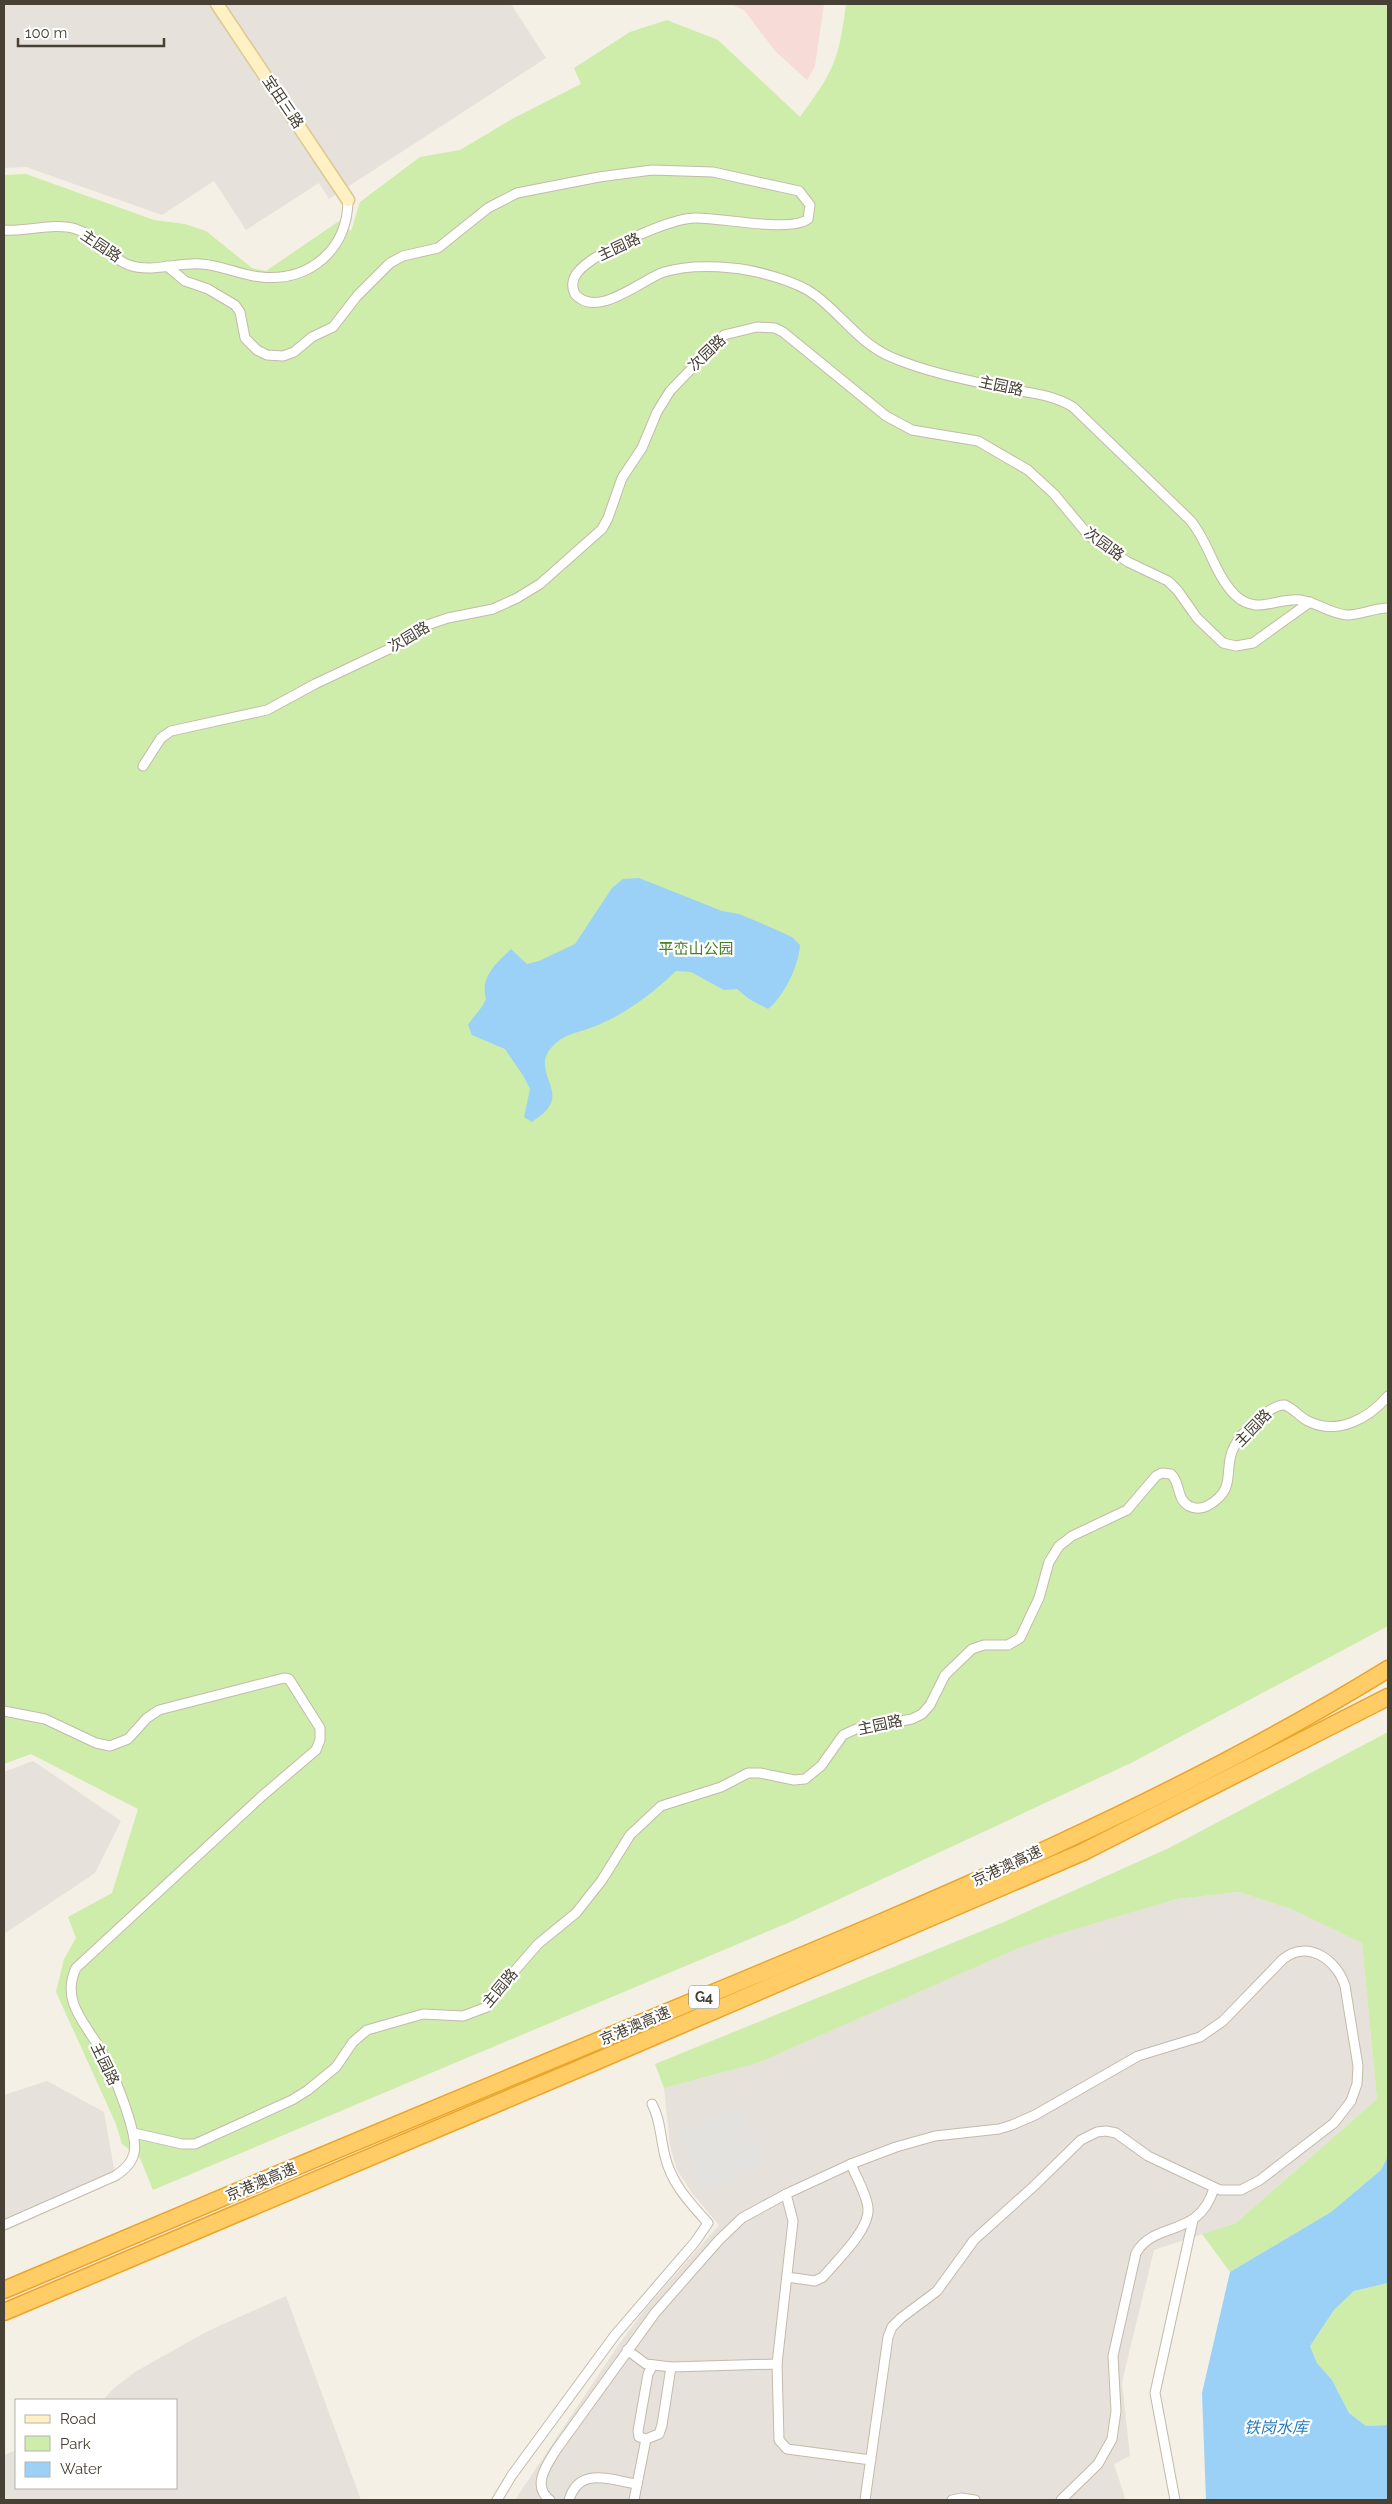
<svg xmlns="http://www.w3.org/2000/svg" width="1392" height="2504" font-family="Raleway,'Noto Sans SC',sans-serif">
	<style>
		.industrial { fill: #e6e1da }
		.medical { fill: #f6dbd7 }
		.green { fill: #ceecaa }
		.parking { fill: #e4e2de }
		.water { fill: #9bd1f7 }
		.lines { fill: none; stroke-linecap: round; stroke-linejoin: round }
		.street-casing { stroke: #c3baaa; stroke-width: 11 }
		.secondary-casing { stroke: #dcc892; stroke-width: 15 }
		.highway-casing { stroke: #eba428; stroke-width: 19 }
		.street { stroke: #fff; stroke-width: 9 }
		.secondary { stroke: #fff1c4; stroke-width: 12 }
		.highway { stroke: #ffcc65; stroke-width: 16 }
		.labels { text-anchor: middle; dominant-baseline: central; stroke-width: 4.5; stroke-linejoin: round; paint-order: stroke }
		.shield { fill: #fff; stroke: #7e7971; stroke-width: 1 }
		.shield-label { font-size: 14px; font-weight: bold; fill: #474034 }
		.street-label { font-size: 15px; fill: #474034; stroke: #fff }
		.park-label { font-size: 15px; fill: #447e22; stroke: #fff }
		.water-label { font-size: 16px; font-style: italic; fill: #237bbd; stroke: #fff }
	</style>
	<rect width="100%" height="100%" fill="#f4f0e5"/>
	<g class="industrial">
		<path d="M 4,4 L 511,4 L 546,58 L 329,199 L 319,183 L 246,230 L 214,181 L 162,215 L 26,167 L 4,168 Z"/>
		<path d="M 33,1761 L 121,1821 L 95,1873 L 4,1934 L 4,1772 Z"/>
		<path d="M 1239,1892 L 1291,1909 L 1362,1943 L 1377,2099 L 1236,2223 L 1154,2250 L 1122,2382 L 1130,2456 L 1114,2464 L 1125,2498 L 1123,2500 L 515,2500 L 619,2344 L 647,2307 L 719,2225 L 692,2193 L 677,2170 L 670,2145 L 664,2088 L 758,2063 L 1019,1948 L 1056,1935 L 1177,1899 Z"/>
		<path d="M 47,2081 L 104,2112 L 116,2180 L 4,2232 L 4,2095 Z"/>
		<path d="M 286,2296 L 361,2500 L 4,2500 L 4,2455 L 16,2450 L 16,2488 L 176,2488 L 176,2400 L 103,2400 L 113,2389 L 135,2372 L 206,2332 Z"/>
	</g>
	<path class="medical" d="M 730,4 L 824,4 L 815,66 L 807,80 L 775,51 L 744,10 Z"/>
	<g class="green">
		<path d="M 846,4 L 1388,4 L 1388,1626 L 1133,1762 L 790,1922 L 153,2190 L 140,2158 L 122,2144 L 116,2124 L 56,1992 L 64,1959 L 76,1938 L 68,1917 L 112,1893 L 138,1809 L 31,1754 L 4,1764 L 4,175 L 26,174 L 154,220 L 185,224 L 206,231 L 252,268 L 266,271 L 339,221 L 351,231 L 360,202 L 420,157 L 460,150 L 514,118 L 581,84 L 574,68 L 630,32 L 667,20 L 718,40 L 800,117 C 834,71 839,60 846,4 Z"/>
		<path d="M 1388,1732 L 1388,2156 L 1381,2170 L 1331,2212 L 1230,2272 L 1202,2234 L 1236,2223 L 1377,2099 L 1362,1943 L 1291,1909 L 1239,1892 L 1177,1899 L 1056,1935 L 1019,1948 L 758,2063 L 664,2088 L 655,2064 L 1004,1922 L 1169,1848 Z"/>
		<path d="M 1388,2283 L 1388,2425 L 1366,2426 L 1349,2413 L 1332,2380 L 1317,2363 L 1310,2346 L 1334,2310 L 1354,2291 Z"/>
	</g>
	<path class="parking" d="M 737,2107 L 763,2164 L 704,2191 L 679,2133 Z"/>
	<g class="water">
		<path d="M 639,878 L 722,911 L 739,914 L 761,923 L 792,937 L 800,945 C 799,965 784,997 768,1009 L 749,999 L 737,989 L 724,990 L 691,972 L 676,971 C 653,993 627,1013 598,1025 C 585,1031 567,1033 556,1043 C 530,1065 559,1085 551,1103 C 547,1112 540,1116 532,1122 L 524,1117 L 530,1089 L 524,1077 L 505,1049 L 472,1035 L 468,1025 C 474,1015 482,1009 486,999 C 480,976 496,964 511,949 L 527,964 L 539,961 L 575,944 L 612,888 L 623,879 Z"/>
		<path d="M 1388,2156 L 1388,2283 L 1354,2291 L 1334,2310 L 1310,2346 L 1317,2363 L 1332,2380 L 1349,2413 L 1366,2426 L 1388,2425 L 1388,2500 L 1206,2500 L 1202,2393 L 1230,2272 L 1331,2212 L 1381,2170 Z"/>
	</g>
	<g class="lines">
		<defs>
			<g id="street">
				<path d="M 4,230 C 27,232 54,222 76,229 C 97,236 109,258 129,265 C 152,273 178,262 201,264 C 221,265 240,275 261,277 C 310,282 348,249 348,200"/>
				<path d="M 167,266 L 185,281 L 208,289 L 235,305 L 240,312 L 245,338 L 257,350 L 267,355 L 283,356 L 294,352 L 312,337 L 333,327 L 357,296 L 390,263 L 403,256 L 438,248 L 488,208 L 517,193 L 599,177 L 652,170 L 713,172 L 799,191 L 810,205 L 808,219 C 790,233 720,217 694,218 C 669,219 609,247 589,262 C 578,270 568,280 575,294 C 597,320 642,279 664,272 C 684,266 712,266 732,268 C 755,270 797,281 815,295 C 842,315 859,343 891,357 C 926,372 967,380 1004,388 C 1028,393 1052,394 1073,407 L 1190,520 C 1209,542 1214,574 1235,595 C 1257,616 1277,597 1300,600 C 1317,602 1330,614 1347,615 C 1361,615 1374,608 1388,608"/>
				<path d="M 143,766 L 161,738 L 171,731 L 267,710 L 315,684 L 389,649 L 421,627 L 448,618 L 493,609 L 517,598 L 540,584 L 602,529 L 608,518 L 622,478 L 642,448 L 657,412 L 670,391 L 724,335 L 757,327 L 775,328 L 783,332 L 886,416 L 912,430 L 978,441 L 1028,470 L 1054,494 L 1089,536 L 1128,562 L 1168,581 L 1178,591 L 1197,618 L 1223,643 L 1236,646 L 1253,643 L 1310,602"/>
				<path d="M 4,1711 L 45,1719 L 96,1743 L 110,1746 L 128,1739 L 147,1718 L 159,1710 L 284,1678 L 289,1679 L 320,1728 L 320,1740 L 316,1750 L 262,1796 L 76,1968 C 60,2002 87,2025 102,2052 C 112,2070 139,2134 134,2153 C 132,2163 123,2171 115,2176 L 4,2225"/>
				<path d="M 134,2133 L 182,2144 L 195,2144 L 292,2100 L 308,2090 L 336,2067 L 353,2042 L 367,2030 L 423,2014 L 463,2016 L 487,2007 L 512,1974 L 538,1944 L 576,1913 L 602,1880 L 630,1835 L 661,1806 L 721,1787 L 748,1773 L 760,1773 L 794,1780 L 805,1779 L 821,1766 L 843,1735 L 856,1729 L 912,1719 L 922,1714 L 930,1705 L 945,1675 L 972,1649 L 984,1645 L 1008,1645 L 1020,1638 L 1039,1598 L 1049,1562 L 1059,1546 L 1072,1536 L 1127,1510 L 1156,1476 L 1162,1473 L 1171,1474 C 1181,1483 1176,1499 1189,1506 C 1195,1509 1201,1509 1207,1506 C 1239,1489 1222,1469 1234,1447 C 1241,1433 1270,1404 1285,1405 C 1294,1409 1300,1417 1308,1421 C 1338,1436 1369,1418 1388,1396"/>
				<path d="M 786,2194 L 793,2221 L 777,2364 L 779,2440 L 787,2449 L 871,2460"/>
				<path d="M 787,2277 L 815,2281 L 823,2277 C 836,2261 870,2230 868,2208 C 867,2195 856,2177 851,2164"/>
				<path d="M 627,2350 L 646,2364 L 671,2367 L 777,2364"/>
				<path d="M 646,2439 L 659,2434 L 662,2425 L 671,2367"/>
				<path d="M 497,2500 L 512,2475 L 615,2335 L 695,2242 L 708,2223 C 690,2203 671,2183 665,2156 C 660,2137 661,2121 652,2104"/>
				<path d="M 550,2500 C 531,2486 547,2465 556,2450 L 655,2313 L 719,2240 L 742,2218 L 786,2194 L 851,2164 L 896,2147 L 935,2136 L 999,2129 L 1012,2125 L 1035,2115 L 1138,2056 L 1200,2037 L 1223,2021 L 1283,1959 C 1308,1939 1337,1960 1345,1986 L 1358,2066 L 1357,2084 L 1351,2101 L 1334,2123 L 1260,2180 L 1241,2190 L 1220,2190 L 1148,2156 L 1116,2133 L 1106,2131 L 1097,2132 L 1081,2140 L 1034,2186 L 974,2240 L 937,2291 L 901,2318 L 892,2327 L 888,2337 L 865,2500"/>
				<path d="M 569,2500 C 579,2466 610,2480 637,2484"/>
				<path d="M 634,2500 L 646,2439 L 639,2437 L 638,2431 L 648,2374 L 653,2365"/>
				<path d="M 952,2500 L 961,2498 L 975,2500"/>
				<path d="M 1061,2500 L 1098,2464 L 1112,2439 L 1116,2411 L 1113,2356 L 1136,2253 C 1155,2220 1199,2239 1214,2188"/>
				<path d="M 1175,2500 L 1155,2393 L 1193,2220"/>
			</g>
			<path id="secondary" d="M 217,4 L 348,200"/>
			<g id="highway">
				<path d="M 4,2290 C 238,2190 473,2093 708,1995 C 939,1899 1174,1801 1388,1669"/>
				<path d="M 4,2312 L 583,2067 L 1083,1852 L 1388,1697"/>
			</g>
		</defs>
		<use href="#street" class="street-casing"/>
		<use href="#secondary" class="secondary-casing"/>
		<use href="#highway" class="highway-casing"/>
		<use href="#street" class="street"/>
		<use href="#secondary" class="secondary"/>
		<use href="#highway" class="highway"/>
	</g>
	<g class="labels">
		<rect class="shield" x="689" y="1985.5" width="30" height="23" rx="4"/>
		<g class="shield-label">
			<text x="704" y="1997">G4</text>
		</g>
		<g class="street-label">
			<text transform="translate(283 102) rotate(56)">宝田三路</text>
			<text transform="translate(101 246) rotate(34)">主园路</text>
			<text transform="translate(619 247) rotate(-25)">主园路</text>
			<text transform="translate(707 353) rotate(-44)">次园路</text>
			<text transform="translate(1001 386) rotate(12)">主园路</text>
			<text transform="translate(1104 544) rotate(36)">次园路</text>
			<text transform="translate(409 637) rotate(-31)">次园路</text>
			<text transform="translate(1253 1428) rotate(-46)">主园路</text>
			<text transform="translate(880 1725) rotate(-12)">主园路</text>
			<text transform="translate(1007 1866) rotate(-25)">京港澳高速</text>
			<text transform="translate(500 1988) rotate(-50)">主园路</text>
			<text transform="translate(635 2026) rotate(-23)">京港澳高速</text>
			<text transform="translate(105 2064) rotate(64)">主园路</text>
			<text transform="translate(261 2182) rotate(-23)">京港澳高速</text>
		</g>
		<g class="park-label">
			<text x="696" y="949">平峦山公园</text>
		</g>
		<g class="water-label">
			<text x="1276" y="2427">铁岗水库</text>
		</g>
	</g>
	<rect width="1392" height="2504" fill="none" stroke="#474034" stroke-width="10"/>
	<rect x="15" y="2399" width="162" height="90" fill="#ffffff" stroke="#b5b3ae"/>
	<rect x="25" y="2415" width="25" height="8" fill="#fff1c4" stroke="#b5b3ae"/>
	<text x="60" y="2424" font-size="15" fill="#474034">Road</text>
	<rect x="25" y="2436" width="25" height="15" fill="#ceecaa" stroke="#b5b3ae"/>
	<text x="60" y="2449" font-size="15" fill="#474034">Park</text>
	<rect x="25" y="2462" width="25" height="15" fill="#9bd1f7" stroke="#b5b3ae"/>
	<text x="60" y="2474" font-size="15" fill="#474034">Water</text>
	<path d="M18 38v8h146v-8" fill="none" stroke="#474034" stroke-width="2.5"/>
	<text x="25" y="38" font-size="15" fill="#474034" stroke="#ffffff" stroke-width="4" paint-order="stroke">100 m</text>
</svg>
